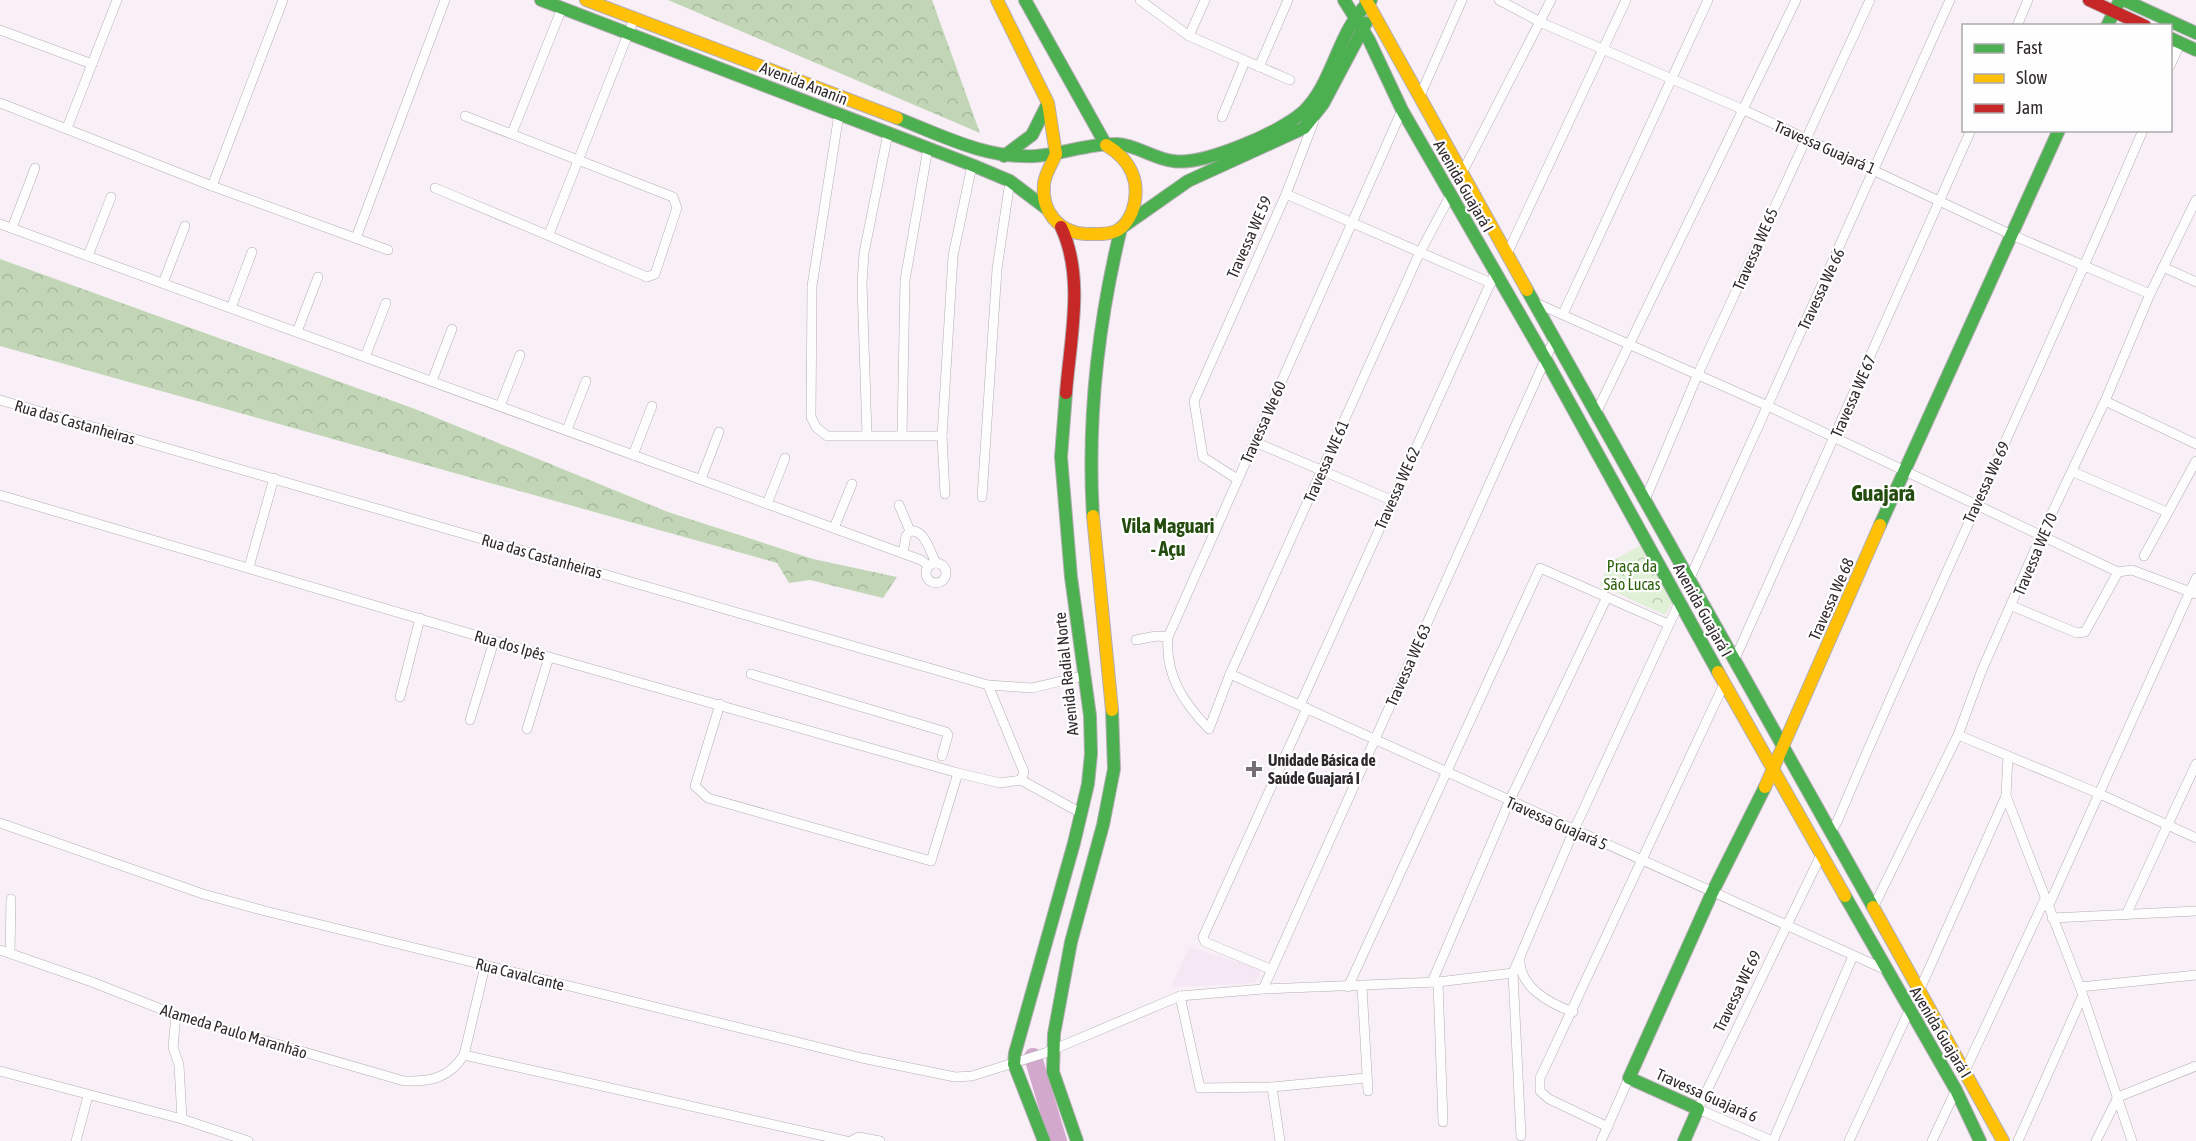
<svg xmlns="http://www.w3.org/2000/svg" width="2196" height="1141" font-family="'Asap Condensed',sans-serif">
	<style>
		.built { fill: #f6e7f4 }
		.forest { fill: url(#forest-crowns) }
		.park { fill: url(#park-crowns) }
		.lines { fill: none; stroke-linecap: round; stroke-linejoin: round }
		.river { stroke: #d2a8cd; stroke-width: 18 }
		.street-casing { stroke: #b3adb2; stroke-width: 10 }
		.fast-casing { stroke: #b3adb2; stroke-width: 14 }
		.slow-casing { stroke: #b3adb2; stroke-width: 14 }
		.jam-casing { stroke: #b3adb2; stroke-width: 14 }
		.street { stroke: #fefdfe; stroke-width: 9 }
		.fast { stroke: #4caf50; stroke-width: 12 }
		.slow { stroke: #ffc107; stroke-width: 12 }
		.jam { stroke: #c62828; stroke-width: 12 }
		.poi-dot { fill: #756f74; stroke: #fefefe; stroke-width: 2 }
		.labels { text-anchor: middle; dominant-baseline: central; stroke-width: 4.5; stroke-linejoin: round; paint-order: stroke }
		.street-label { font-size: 16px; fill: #2f292e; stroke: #fefefe }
		.park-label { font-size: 16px; fill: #2a6009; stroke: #fefefe }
		.poi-label { font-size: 16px; font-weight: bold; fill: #2f292e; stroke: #fefefe; text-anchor: start }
		.quarter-label { font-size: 20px; font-weight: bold; fill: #244c0f; stroke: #fefefe }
		.district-label { font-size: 22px; font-weight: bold; fill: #244c0f; stroke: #fefefe }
	</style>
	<defs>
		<pattern id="forest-crowns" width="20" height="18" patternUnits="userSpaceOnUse" patternTransform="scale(1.5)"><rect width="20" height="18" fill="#c2d6b7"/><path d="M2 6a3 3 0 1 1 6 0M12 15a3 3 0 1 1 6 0" fill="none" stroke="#a7b89e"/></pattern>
		<pattern id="park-crowns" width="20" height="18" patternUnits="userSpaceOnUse" patternTransform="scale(1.5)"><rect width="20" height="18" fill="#dff0d6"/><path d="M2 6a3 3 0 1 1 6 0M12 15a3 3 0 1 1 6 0" fill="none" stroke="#c0ceb8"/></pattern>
	</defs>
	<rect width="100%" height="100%" fill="#f8f0f6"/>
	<path class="built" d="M 1189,947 L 1262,969 L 1255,983 L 1171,987 Z"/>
	<g class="forest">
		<path d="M 668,0 L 932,0 L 980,133 Z"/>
		<path d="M 0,259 L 415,409 L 668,512 L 813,559 L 897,577 L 883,598 L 810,580 L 789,583 L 777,563 L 0,346 Z"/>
	</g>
	<path class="park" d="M 1641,545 L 1674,600 L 1665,615 L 1600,585 L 1609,563 Z"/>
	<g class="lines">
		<path class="river" d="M 1033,1057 L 1058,1141"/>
		<defs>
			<g id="street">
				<path d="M 1140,0 L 1189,36 L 1290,80"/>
				<path d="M 1499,0 L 1542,23 L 1744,110 L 2012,235 L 2150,294"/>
				<path d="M 2017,26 L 2028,0"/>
				<path d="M 0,30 L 92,64"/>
				<path d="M 1189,36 L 1205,0"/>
				<path d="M 2170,66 L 2180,43"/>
				<path d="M 1259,67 L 1288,0"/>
				<path d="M 1420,96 L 1462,0"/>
				<path d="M 0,103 L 212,186 L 388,250"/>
				<path d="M 1402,110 L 1168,637 C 1165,675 1183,702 1209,729 L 1230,674 L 1420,252 L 1450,196"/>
				<path d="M 839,114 L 812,286 L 811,417 L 816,427 L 827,436 L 942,436"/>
				<path d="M 1222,117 L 1245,61"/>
				<path d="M 67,128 L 117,0"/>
				<path d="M 512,133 L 562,8"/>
				<path d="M 1461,175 L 1551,0"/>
				<path d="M 212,186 L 283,0"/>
				<path d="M 435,188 L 647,277 L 655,274 L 677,208 L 673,197 L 465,116"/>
				<path d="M 1286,194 L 1491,283"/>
				<path d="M 0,224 L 921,560 L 929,566"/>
				<path d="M 12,228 L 35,168"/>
				<path d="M 549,234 L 634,19"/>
				<path d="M 356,238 L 445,0"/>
				<path d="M 1507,254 L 1626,0"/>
				<path d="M 88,256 L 111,197"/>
				<path d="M 2163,267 L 2196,282"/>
				<path d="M 163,283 L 185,226"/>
				<path d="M 1536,303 L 1768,406 L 2118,572 L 2132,570 L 2196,594"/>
				<path d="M 231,308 L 252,252"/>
				<path d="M 1563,314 L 1708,0"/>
				<path d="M 297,332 L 318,277"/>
				<path d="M 365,357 L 386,303"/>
				<path d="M 432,381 L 452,329"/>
				<path d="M 0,400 L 988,685 L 1032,688 L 1086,675"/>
				<path d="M 2105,401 L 2196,444"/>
				<path d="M 500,406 L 520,355"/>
				<path d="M 1597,411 L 1796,0"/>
				<path d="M 567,430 L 586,381"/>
				<path d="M 867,435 L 862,284 L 864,253 L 888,133"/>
				<path d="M 902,435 L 905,280 L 928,148"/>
				<path d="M 1255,442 L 1391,500"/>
				<path d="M 633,455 L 652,406"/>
				<path d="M 2073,472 L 2167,512"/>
				<path d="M 701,479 L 719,432"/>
				<path d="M 1237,479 L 1203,457 L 1194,401 L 1286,194 L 1314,121"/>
				<path d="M 945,494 L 942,436 L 953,256 L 972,165"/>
				<path d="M 0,495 L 549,657 L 958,773 L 1000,783 L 1021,780"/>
				<path d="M 982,497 L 997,269 L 1010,181"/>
				<path d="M 1645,500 L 1697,376 L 1870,0"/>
				<path d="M 767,504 L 785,458"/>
				<path d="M 899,505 L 910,531"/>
				<path d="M 834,528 L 852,484"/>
				<path d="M 903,553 L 906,536 L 910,531 C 925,529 930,552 936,563"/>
				<path d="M 2144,556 L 2196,461"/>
				<circle cx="936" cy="573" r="10"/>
				<path d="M 249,567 L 274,478"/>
				<path d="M 1690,578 L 1950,0"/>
				<path d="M 2012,606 L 2077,633 L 2085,632 L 2118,572"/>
				<path d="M 1136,640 L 1156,636 L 1168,637"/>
				<path d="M 1734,661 L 1971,130"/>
				<path d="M 751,674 L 946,732 L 948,735 L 942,756"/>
				<path d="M 1230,674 L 1886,970"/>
				<path d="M 988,685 L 1024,772 L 1021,780"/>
				<path d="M 400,697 L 420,618"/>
				<path d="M 720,704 L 695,786 L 708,798 L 931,861 L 958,773"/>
				<path d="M 1300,705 L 1495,273"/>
				<path d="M 470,720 L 494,641"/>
				<path d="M 527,729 L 549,657"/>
				<path d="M 1958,735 L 2100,794 L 2196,838"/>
				<path d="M 2008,756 L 2006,796 L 2080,987 L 2132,1141"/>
				<path d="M 1021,780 L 1081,813"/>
				<path d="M 0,823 L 203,894 L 265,911 L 862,1058 L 955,1077 L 972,1076 L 1045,1053 L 1180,996 L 1263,989 L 1438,982 L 1513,973"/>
				<path d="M 1830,833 L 1837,822 C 1935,590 2044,363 2143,130"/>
				<path d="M 2048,907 L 2196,578"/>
				<path d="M 1873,908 L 1958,735 L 1982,670 L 2041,536 L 2105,401 L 2150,294 L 2196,200"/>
				<path d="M 2126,915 L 2196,764"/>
				<path d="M 2052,918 L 2196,911"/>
				<path d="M 0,950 L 92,982 L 176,1015 L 404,1081 C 431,1082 449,1078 464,1055 L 485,966"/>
				<path d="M 10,953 L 11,899"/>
				<path d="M 1520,958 C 1518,987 1551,1004 1573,1012"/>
				<path d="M 1270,969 L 1205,942 L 1203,937 L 1307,708"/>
				<path d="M 1432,982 L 1509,802 L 1607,597"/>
				<path d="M 1438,982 L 1443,1122"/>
				<path d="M 1348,987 L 1540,568 L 1668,624"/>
				<path d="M 1362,987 L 1368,1091"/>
				<path d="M 2080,987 L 2196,975"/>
				<path d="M 1263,989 L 1554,340"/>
				<path d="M 1920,989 L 2006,796"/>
				<path d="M 1180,996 L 1200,1088 L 1272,1087 L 1366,1078"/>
				<path d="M 176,1015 L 173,1047 L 179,1065 L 182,1119"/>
				<path d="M 464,1055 L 846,1141"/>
				<path d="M 0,1071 L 182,1119 L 248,1141"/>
				<path d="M 1964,1073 L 2045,899"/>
				<path d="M 1272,1087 L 1280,1141"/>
				<path d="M 2118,1097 L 2196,1066"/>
				<path d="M 1608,1127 L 1549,1099 L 1540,1091 L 1540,1078 L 1724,684"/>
				<path d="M 1521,1136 L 1513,973 L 1574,830 L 1680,601"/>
				<path d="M 76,1141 L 88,1096"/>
				<path d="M 851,1141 L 859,1137 L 880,1141"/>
				<path d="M 1601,1141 L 1629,1078"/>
				<path d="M 1772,1141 L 1698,1109 L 1821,855"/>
				<path d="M 1773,1141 L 1853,956"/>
				<path d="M 1849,1141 L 1909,1011"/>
				<path d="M 1932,1141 L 1956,1090"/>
				<path d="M 2018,1141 L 2082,997"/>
				<path d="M 2096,1141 L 2118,1097"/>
			</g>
			<g id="fast">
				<path d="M 541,0 L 972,165 L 1010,181 L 1047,209"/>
				<path d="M 1025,0 L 1106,145"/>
				<path d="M 1344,0 L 1369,40 L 1402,110 L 1546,360 L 1718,672"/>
				<path d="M 2124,0 L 2196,33"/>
				<path d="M 2107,26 L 2120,0"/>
				<path d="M 2170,38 L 2196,50"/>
				<path d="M 897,118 C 943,136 986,159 1036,156 C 1063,154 1090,143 1117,144 C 1137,145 1154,159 1173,161 C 1203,166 1281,132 1303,112 C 1335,81 1336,32 1371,0"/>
				<path d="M 1004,156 L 1032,135 L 1047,105"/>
				<path d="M 1121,228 L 1188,181 L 1304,128 L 1323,104 L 1366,23"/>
				<path d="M 1527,290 L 1873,907"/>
				<path d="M 1093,516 C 1087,418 1098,323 1121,228"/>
				<path d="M 1880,525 L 2059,130"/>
				<path d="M 1845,896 L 1956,1090 L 1980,1141"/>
				<path d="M 1044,1141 L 1014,1064 L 1015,1053 L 1074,843 L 1088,784 L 1091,754 L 1090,716 L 1071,577 L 1061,457 L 1066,393"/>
				<path d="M 1077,1141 L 1053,1072 L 1054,1034 L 1071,942 L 1103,825 L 1114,769 L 1112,710"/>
				<path d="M 1684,1141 L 1698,1109 L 1629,1078 L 1712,893 L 1765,787"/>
			</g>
			<g id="slow">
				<path d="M 586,0 L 897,118"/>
				<path d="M 997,0 L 1048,103 L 1056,154"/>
				<path d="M 1366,0 L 1527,290"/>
				<path d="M 1056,154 C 1052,164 1045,173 1044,184 C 1041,211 1059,233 1086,234 C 1096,234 1109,235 1118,230 C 1125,226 1129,219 1132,212 C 1142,183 1131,160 1106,145"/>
				<path d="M 1093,516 L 1112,710"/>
				<path d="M 1718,672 L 1845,896"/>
				<path d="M 1765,787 L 1880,525"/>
				<path d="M 1873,907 L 2003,1141"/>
			</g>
			<g id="jam">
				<path d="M 2089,0 L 2145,26"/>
				<path d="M 1061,227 C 1085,277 1070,340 1066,393"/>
			</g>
		</defs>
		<use href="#street" class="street-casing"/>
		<use href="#fast" class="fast-casing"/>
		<use href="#slow" class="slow-casing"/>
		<use href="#jam" class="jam-casing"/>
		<use href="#street" class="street"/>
		<use href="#fast" class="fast"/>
		<use href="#slow" class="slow"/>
		<use href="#jam" class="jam"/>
	</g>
	<path class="poi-dot" d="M1251 760h6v6h6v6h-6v6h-6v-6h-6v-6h6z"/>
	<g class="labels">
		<g class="street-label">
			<text transform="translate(804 83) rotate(21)">Avenida Ananin</text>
			<text transform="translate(1825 147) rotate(24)">Travessa Guajará 1</text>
			<text transform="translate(1464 186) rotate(60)">Avenida Guajará I</text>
			<text transform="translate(1249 237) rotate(-66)">Travessa WE 59</text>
			<text transform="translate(1755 249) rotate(-66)">Travessa WE 65</text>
			<text transform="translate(1821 289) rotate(-65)">Travessa We 66</text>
			<text transform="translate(1853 396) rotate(-66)">Travessa WE 67</text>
			<text transform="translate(75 422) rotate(16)">Rua das Castanheiras</text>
			<text transform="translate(1263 422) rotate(-66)">Travessa We 60</text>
			<text transform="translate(1326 461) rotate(-66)">Travessa WE 61</text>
			<text transform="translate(1986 482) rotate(-65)">Travessa We 69</text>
			<text transform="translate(1397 488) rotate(-66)">Travessa WE 62</text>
			<text transform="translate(2035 554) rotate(-67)">Travessa WE 70</text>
			<text transform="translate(542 556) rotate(16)">Rua das Castanheiras</text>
			<text transform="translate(1831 599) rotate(-66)">Travessa We 68</text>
			<text transform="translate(1703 610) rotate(61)">Avenida Guajará I</text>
			<text transform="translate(510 645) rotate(16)">Rua dos Ipês</text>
			<text transform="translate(1408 665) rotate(-66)">Travessa WE 63</text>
			<text transform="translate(1066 674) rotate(-96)">Avenida Radial Norte</text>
			<text transform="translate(1557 823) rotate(24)">Travessa Guajará 5</text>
			<text transform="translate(520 974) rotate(14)">Rua Cavalcante</text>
			<text transform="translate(1737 991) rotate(-64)">Travessa WE 69</text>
			<text transform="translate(234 1031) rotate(17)">Alameda Paulo Maranhão</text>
			<text transform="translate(1941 1032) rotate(59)">Avenida Guajará I</text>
			<text transform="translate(1707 1095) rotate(24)">Travessa Guajará 6</text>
		</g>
		<g class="park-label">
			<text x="1632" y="566">Praça da<tspan x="1632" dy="18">São Lucas</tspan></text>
		</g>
		<g class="poi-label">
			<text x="1268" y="760">Unidade Básica de<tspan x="1268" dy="18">Saúde Guajará I</tspan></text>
		</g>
		<g class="quarter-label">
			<text x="1168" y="525">Vila Maguari<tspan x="1168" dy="23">- Açu</tspan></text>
		</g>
		<g class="district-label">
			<text x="1883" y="493">Guajará</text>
		</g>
	</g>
	<rect x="1962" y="24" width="210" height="108" fill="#fefefe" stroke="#aba9ab" stroke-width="1.5"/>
	<rect x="1974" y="44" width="30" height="9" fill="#4caf50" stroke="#aba9ab" stroke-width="1.5"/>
	<text x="2016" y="54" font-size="18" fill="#2f292e">Fast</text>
	<rect x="1974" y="74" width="30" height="9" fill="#ffc107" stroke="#aba9ab" stroke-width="1.5"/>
	<text x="2016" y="84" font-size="18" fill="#2f292e">Slow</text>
	<rect x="1974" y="104" width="30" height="9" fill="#c62828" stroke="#aba9ab" stroke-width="1.5"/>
	<text x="2016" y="114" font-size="18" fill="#2f292e">Jam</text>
</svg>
